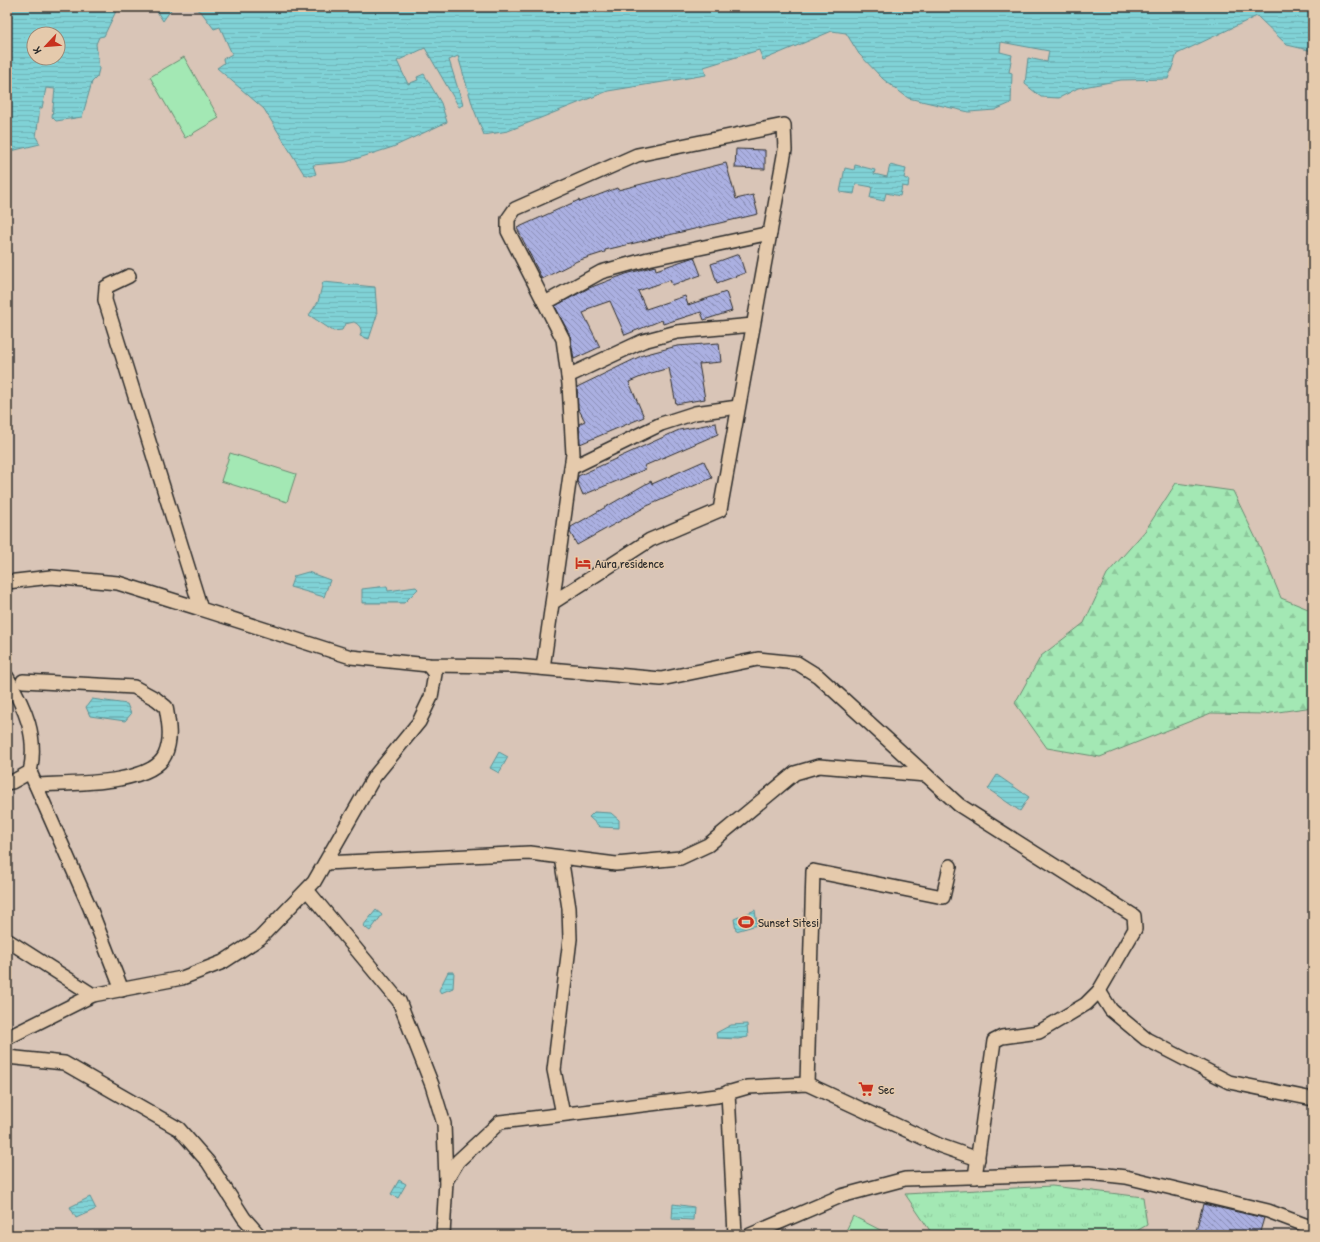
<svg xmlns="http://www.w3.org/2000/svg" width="1320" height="1242" font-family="'Patrick Hand',sans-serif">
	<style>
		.forest { fill: url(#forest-firs); stroke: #678a70 }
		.park { fill: url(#park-tufts); stroke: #678a70 }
		.pitch { fill: #a3e8b4; stroke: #678a70 }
		.water { fill: url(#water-rules); stroke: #5e8f92; fill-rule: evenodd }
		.building { fill: url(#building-back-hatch); stroke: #2b2b2b }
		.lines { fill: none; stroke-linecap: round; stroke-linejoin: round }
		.minor-casing { stroke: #2b2b2b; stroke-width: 16 }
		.minor { stroke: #e5caac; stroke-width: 13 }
		.labels { text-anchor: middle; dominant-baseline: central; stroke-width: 3; stroke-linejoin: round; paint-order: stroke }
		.poi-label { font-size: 13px; fill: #2b2b2b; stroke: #e5caac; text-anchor: start }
	</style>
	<defs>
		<pattern id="forest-firs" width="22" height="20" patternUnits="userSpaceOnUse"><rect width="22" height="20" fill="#a3e8b4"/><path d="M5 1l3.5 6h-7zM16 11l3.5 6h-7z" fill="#8cc79b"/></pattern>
		<pattern id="park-tufts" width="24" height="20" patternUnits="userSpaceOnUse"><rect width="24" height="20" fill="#a3e8b4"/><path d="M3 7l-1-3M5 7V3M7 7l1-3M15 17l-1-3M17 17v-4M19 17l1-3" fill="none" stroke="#8cc79b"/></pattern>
		<pattern id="water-rules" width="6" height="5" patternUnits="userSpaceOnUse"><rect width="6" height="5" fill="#80d2d6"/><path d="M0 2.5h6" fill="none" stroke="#6fb4b8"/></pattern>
		<pattern id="building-back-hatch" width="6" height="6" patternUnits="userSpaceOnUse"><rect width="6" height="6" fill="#abb0e1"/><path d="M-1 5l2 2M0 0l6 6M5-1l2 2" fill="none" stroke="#8b8fb7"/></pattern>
	</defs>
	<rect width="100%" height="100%" fill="#d9c5b7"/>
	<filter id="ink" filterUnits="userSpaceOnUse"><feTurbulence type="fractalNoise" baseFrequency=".025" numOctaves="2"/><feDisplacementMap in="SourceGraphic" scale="8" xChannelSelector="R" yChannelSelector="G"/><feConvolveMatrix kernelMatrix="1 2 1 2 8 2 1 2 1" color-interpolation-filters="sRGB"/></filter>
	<g filter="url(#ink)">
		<path class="forest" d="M 1176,483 L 1233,491 L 1260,547 L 1281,598 L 1313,611 L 1313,707 L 1264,714 L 1211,713 L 1100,757 L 1047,748 L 1015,703 L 1041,656 L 1084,623 L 1107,574 L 1145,531 Z"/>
		<path class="park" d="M 1052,1186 L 1143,1197 L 1147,1225 L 1133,1233 L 1107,1235 L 933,1235 L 905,1194 Z"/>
		<g class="pitch">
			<path d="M 184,57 L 219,118 L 185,138 L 150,77 Z"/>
			<path d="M 230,453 L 296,474 L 287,502 L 221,481 Z"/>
			<path d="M 853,1216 L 890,1235 L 844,1235 Z"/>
		</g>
		<g class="water">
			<path d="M 7,7 L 118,7 L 104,36 L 99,37 L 96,44 L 99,69 L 97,77 L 92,82 L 82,117 L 56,121 L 52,117 L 55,89 L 46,88 L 42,108 L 40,108 L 36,137 L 40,144 L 7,152 ZM 34,34 L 58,34 L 58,58 L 34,58 Z"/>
			<path d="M 154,7 L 173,7 L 163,21 Z"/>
			<path d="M 193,7 L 1313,7 L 1313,51 L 1287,45 L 1257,16 L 1177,54 L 1168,79 L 1121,80 L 1078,88 L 1059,98 L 1041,97 L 1025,84 L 1028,58 L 1047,62 L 1049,51 L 1001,42 L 1000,52 L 1012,55 L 1009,72 L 1012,73 L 1011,103 L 995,110 L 969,112 L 908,98 L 883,79 L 859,54 L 846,33 L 832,31 L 763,60 L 759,50 L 704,67 L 706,75 L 608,91 L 508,131 L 484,135 L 473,107 L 458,56 L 449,60 L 463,105 L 459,107 L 425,48 L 397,61 L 408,84 L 418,80 L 417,77 L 424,74 L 441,103 L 447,122 L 393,147 L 346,162 L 313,165 L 316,174 L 311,176 L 304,174 L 264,109 L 217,68 L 224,63 L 223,59 L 232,54 L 220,27 L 214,29 L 202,13 Z"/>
			<path d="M 855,165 L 875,170 L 874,174 L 887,177 L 890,165 L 906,169 L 904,178 L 909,180 L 908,187 L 902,186 L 900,196 L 886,193 L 884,201 L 870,198 L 872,187 L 856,184 L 854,194 L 840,192 L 845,168 L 854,170 Z"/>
			<path d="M 323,282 L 375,287 L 377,315 L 369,339 L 360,336 C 363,330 360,325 354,322 L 345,324 L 342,330 L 333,331 L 309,315 L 318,302 Z"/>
			<path d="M 308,572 L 330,580 L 324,597 L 290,587 L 294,576 Z"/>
			<path d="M 387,586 L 388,591 L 416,587 L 418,589 L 404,603 L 362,603 L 362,589 Z"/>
			<path d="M 92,699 L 127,704 L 131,714 L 125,721 L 90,716 L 86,707 Z"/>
			<path d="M 499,752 L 508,757 L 499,773 L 490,768 Z"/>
			<path d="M 997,775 L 1029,797 L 1020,811 L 988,789 Z"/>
			<path d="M 594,812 L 611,813 L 619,820 L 619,828 L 600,827 L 589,817 Z"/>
			<path d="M 376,910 L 382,915 L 370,931 L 363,926 Z"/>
			<path d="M 755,910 L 757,925 L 736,931 L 734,919 Z"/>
			<path d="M 448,972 L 454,972 L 453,988 L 441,993 L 439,990 Z"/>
			<path d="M 747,1024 L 748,1037 L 738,1039 L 717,1038 L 716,1033 L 731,1025 Z"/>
			<path d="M 399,1180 L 406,1184 L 398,1198 L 391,1194 Z"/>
			<path d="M 90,1197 L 96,1209 L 76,1218 L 70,1207 Z"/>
			<path d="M 673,1204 L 694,1207 L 693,1220 L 672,1219 Z"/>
		</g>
		<g class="building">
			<path d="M 736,149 L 765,150 L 765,169 L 735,168 Z"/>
			<path d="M 726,163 L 736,199 L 753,195 L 758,214 L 605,250 L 605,252 L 577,261 L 542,279 L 517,228 L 579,200 L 580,202 L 617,188 L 618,190 Z"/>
			<path d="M 739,254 L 745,273 L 717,283 L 711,264 Z"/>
			<path d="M 694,257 L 701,275 L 672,285 L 670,280 L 638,291 L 646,309 L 685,296 L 688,305 L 726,292 L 732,311 L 704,320 L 701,312 L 663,324 L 662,320 L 625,335 L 610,301 L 587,309 L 588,311 L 583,313 L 600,347 L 574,359 L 570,336 L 555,306 L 589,288 L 626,274 L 655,266 L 656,270 Z"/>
			<path d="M 719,343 L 721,362 L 699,364 L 705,399 L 676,404 L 669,368 L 648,374 L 629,382 L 644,417 L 580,444 L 579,424 L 585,421 L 578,408 L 577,387 L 643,355 L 677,346 Z"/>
			<path d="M 716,423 L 718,434 L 644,466 L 646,469 L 583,495 L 577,481 L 578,476 L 679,430 Z"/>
			<path d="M 704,461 L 712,478 L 647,506 L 577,545 L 570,532 L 571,527 L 651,481 L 652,484 Z"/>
			<path d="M 1203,1204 L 1264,1218 L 1259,1235 L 1195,1235 Z"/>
		</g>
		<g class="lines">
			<defs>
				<g id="minor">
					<path d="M 129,276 L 106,287 L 105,300 L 201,609 L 351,657 L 428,665 L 516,666 L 661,679 L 758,659 L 797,663 L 818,676 L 959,805 L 1134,916 L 1135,929 L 1099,991 L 1086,1004 L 1039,1032 L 1002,1037 L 994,1041 L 975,1177"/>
					<path d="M 545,303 L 601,272 L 648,259 L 770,233"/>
					<path d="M 568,376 L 643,341 L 677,332 L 753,325"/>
					<path d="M 571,468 L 661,424 L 695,413 L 738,407"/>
					<path d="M 7,582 L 51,577 L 118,583 L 201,609"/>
					<path d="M 543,668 L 573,454 L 569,384 L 563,339 L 508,231 L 508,219 L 515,209 L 637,155 L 784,125 L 785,150 L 720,510 L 650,540 L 552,603"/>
					<path d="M 7,677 C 25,708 38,736 30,772 L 12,782 L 7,783"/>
					<path d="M 23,681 L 134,687 L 156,699 L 166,707 C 169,724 172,739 165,755 C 151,786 66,783 36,785"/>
					<path d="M 30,772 L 90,908 L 122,990"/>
					<path d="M 561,857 L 569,908 L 570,939 L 554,1070 L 563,1114"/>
					<path d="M 325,863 L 530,853 L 616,864 L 680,858 L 708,845 L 795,773 L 819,766 L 926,775"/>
					<path d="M 307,890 L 399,1001 L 432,1085 L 444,1124 L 446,1181"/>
					<path d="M 7,940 L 93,995"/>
					<path d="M 1099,991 L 1111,1010 L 1146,1039 L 1229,1082 L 1313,1099"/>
					<path d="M 7,1038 L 93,995 L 182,978 L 223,962 L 260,938 L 314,882 L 374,777 L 419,722 L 431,697 L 435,674 L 428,665"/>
					<path d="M 7,1057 L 64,1063 L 179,1129 L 208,1162 L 244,1218 L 259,1235"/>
					<path d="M 807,1084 L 813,871 L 943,897 L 950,866"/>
					<path d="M 728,1092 L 735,1235"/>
					<path d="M 443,1235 L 446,1181 L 458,1161 L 500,1122 L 717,1096 L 748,1087 L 807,1084 L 941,1146 L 978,1159"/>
					<path d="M 750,1235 L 841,1196 L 905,1179 L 1089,1173 L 1126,1177 L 1268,1211 L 1313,1228"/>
				</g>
			</defs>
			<use href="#minor" class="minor-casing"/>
			<use href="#minor" class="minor"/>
		</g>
	</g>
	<defs>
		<symbol id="hotel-bare" viewBox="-9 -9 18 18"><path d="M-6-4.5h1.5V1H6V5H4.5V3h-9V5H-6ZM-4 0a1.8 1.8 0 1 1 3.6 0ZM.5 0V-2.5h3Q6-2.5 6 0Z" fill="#c8321e" stroke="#e5caac" stroke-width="2.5" paint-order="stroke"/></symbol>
		<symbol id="stadium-bare" viewBox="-9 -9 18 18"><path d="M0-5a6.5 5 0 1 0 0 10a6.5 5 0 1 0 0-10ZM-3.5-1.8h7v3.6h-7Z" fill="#c8321e" stroke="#e5caac" stroke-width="2.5" paint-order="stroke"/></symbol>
		<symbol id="supermarket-bare" viewBox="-9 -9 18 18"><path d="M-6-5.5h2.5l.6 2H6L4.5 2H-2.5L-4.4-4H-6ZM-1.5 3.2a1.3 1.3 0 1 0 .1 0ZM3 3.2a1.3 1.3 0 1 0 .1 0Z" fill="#c8321e" stroke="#e5caac" stroke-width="2.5" paint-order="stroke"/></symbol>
	</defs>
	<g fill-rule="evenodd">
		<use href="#hotel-bare" x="572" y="552" width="22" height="22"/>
		<use href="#stadium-bare" x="735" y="911" width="22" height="22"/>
		<use href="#supermarket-bare" x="855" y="1078" width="22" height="22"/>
	</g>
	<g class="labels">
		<g class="poi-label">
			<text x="595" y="563">Aura residence</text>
			<text x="758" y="922">Sunset Sitesi</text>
			<text x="878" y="1089">Sec</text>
		</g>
	</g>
	<rect width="1320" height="1242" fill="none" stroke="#e5caac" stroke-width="24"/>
	<rect x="12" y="12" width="1296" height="1218" fill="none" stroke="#2b2b2b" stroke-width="1.5" filter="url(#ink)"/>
	<g transform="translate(46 46) rotate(244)"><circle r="19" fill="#e5caac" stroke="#9b8a78"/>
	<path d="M0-3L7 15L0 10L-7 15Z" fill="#c8321e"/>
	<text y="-6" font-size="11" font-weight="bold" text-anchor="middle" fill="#2b2b2b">K</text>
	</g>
</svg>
